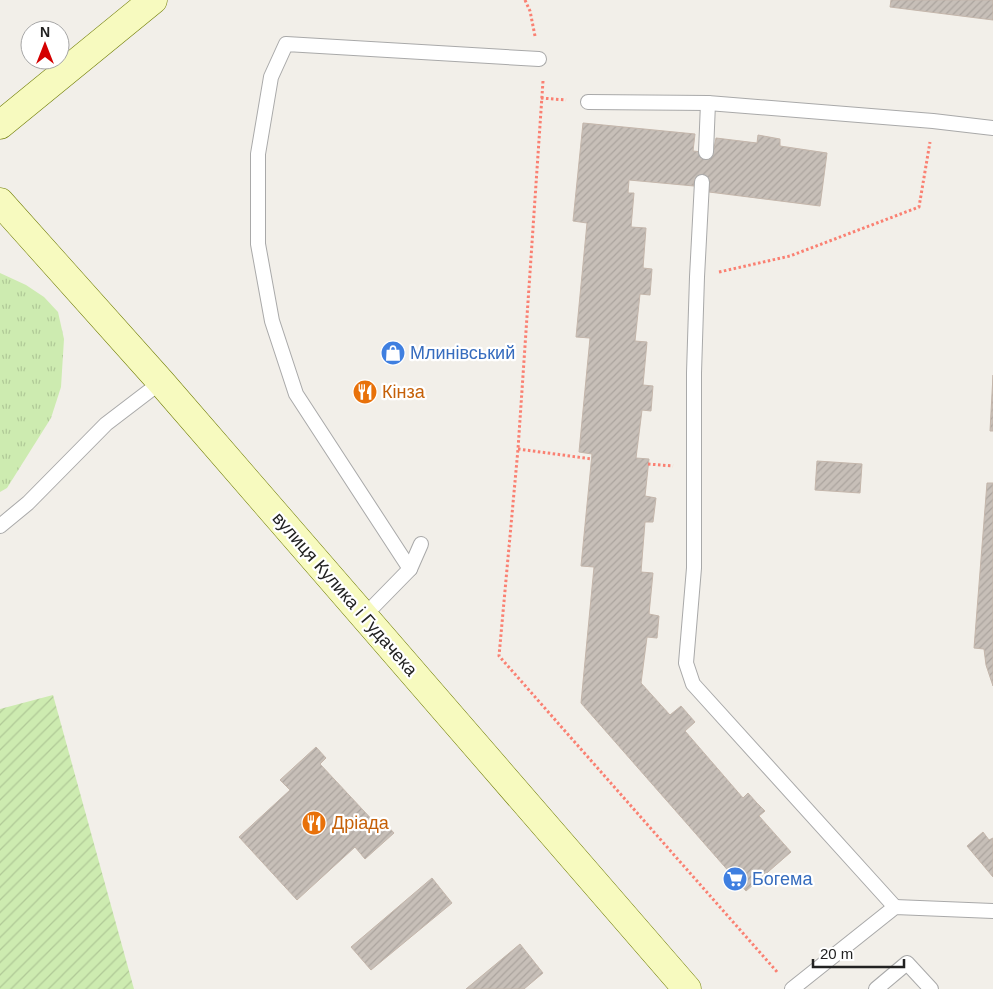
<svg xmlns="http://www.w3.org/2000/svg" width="993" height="989" font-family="Arial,sans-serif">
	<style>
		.grass { fill: url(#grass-tufts) }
		.garden { fill: url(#garden-furrows) }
		.building { fill: url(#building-hatch); stroke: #c4b6ab }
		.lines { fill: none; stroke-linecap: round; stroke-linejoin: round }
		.service-casing { stroke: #a9a9a9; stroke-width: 16 }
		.secondary-casing { stroke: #707d05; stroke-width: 29 }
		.path { stroke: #fa8072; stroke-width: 3; stroke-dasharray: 2.5 2.5; stroke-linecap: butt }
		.service { stroke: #fff; stroke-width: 14 }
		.secondary { stroke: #f7fabf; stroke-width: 28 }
		.labels { text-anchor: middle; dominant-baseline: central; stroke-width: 4.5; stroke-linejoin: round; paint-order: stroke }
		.shop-label { font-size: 18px; fill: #366cbe; stroke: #fff; text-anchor: start }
		.food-label { font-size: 18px; fill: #c56008; stroke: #fff; text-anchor: start }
		.street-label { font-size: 18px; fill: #222; stroke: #fff }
	</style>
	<defs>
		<pattern id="grass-tufts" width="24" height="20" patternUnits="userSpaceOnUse" patternTransform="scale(1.25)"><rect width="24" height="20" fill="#cdebb0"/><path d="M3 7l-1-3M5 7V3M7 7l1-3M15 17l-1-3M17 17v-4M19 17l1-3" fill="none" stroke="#b0c997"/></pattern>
		<pattern id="garden-furrows" width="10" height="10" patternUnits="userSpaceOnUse" patternTransform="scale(1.25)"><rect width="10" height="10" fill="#cdebb0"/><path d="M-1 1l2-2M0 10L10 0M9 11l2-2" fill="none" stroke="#b0c997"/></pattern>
		<pattern id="building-hatch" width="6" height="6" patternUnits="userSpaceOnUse" patternTransform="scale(1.25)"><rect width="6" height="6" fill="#c7bfb8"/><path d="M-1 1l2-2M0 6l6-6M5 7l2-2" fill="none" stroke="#aba49e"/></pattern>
	</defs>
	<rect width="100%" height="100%" fill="#f2efe9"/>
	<path class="grass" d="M 0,273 L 26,285 L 44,297 L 58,312 L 64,339 L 61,387 L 51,418 L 7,488 L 0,492 Z"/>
	<path class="garden" d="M 53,695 L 134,989 L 0,989 L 0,709 Z"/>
	<g class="building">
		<path d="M 891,0 L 993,0 L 993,20 L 890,7 Z"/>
		<path d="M 583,123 L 695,134 L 693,151 L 713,153 L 716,138 L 757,143 L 758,135 L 780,139 L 780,146 L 827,153 L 820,206 L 709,192 L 709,183 L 694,181 L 694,186 L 629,180 L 628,193 L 634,193 L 631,227 L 646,228 L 643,268 L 652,269 L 650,295 L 640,294 L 635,341 L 647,342 L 643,385 L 653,386 L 651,411 L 642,410 L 636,458 L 649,459 L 645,496 L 656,498 L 653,522 L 645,522 L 641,572 L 653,573 L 649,614 L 659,616 L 657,638 L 647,637 L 641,683 L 670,715 L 681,706 L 695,722 L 685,731 L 743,798 L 748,793 L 756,802 L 765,811 L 759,816 L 791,852 L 746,891 L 581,703 L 594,567 L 581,566 L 592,454 L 579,452 L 590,338 L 576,337 L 587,223 L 573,221 Z"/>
		<path d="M 993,375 L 993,431 L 990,431 Z"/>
		<path d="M 817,461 L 862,464 L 860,493 L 815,490 Z"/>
		<path d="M 987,483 L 993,483 L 993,686 L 986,665 L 984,649 L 974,648 Z"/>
		<path d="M 316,747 L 326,758 L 320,764 L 377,825 L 382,820 L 394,833 L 365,859 L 355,847 L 297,900 L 239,837 L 290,790 L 280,780 Z"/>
		<path d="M 983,832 L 989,840 L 993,838 L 993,877 L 967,846 Z"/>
		<path d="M 432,878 L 452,903 L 371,970 L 351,947 Z"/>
		<path d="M 520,944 L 543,973 L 524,989 L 466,989 Z"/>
	</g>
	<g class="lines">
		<defs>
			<g id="service">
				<path d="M 588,102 L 708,103 L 933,121 L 993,128"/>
				<path d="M 706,152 L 708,103"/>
				<path d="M 702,182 L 697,277 L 694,373 L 694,568 L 686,663 L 693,684 L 895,907"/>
				<path d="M 0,526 L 28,503 L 106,424 L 161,382"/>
				<path d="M 410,569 L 296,394 L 272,321 L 258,244 L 258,154 L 271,77 L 286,44 L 539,59"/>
				<path d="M 364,616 L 410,569 L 421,544"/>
				<path d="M 792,989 L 895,907 L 993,911"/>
				<path d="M 876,989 L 907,963 L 931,989"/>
			</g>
			<g id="secondary">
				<path d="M 0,125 L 153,0"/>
				<path d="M 0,202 L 161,382 L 687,989"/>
			</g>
		</defs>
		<use href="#service" class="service-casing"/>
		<use href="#secondary" class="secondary-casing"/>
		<g class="path">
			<path d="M 525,0 L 530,11 L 535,36"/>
			<path d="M 543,81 L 518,449 L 499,656 L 778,973"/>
			<path d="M 541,98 L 566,100"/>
			<path d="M 719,272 L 790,256 L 919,207 L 930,142"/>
			<path d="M 518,449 L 592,459"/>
			<path d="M 648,464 L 673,466"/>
		</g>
		<use href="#service" class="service"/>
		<use href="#secondary" class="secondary"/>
	</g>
	<defs>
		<symbol id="shop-disc" viewBox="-11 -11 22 22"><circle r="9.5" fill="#3f7fe0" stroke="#fff"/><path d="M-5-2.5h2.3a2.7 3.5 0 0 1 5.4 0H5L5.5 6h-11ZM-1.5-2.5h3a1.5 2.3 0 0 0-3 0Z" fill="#fff"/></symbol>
		<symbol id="restaurant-disc" viewBox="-11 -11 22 22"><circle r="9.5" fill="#e8710a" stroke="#fff"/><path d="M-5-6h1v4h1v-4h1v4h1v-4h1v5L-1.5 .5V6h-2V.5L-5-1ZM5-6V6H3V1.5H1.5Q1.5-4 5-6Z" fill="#fff"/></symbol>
		<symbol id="supermarket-disc" viewBox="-11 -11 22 22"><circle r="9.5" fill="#3f7fe0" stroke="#fff"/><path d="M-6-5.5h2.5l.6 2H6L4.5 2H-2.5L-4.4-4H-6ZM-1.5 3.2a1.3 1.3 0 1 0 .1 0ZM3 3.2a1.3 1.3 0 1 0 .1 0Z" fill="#fff"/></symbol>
	</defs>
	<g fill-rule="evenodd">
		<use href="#shop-disc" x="379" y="339" width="28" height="28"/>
		<use href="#restaurant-disc" x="351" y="378" width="28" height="28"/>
		<use href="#restaurant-disc" x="300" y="809" width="28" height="28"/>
		<use href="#supermarket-disc" x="721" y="865" width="28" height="28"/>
	</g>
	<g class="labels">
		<g class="shop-label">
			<text x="410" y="353">Млинівський</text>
			<text x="752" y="879">Богема</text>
		</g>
		<g class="food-label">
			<text x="382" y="392">Кінза</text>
			<text x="332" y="823">Дріада</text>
		</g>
		<g class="street-label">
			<text transform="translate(345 594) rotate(49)">вулиця Кулика і Гудачека</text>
		</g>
	</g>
	<g transform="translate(45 45)"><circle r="24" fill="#ffffff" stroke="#a7a7a7"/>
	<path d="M0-4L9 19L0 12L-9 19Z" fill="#d40000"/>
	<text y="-8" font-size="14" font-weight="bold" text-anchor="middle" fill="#222222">N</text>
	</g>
	<path d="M813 959v8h91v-8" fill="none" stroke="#222222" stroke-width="2.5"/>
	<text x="820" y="959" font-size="15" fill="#222222" stroke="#ffffff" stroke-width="4" paint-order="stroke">20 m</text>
</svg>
